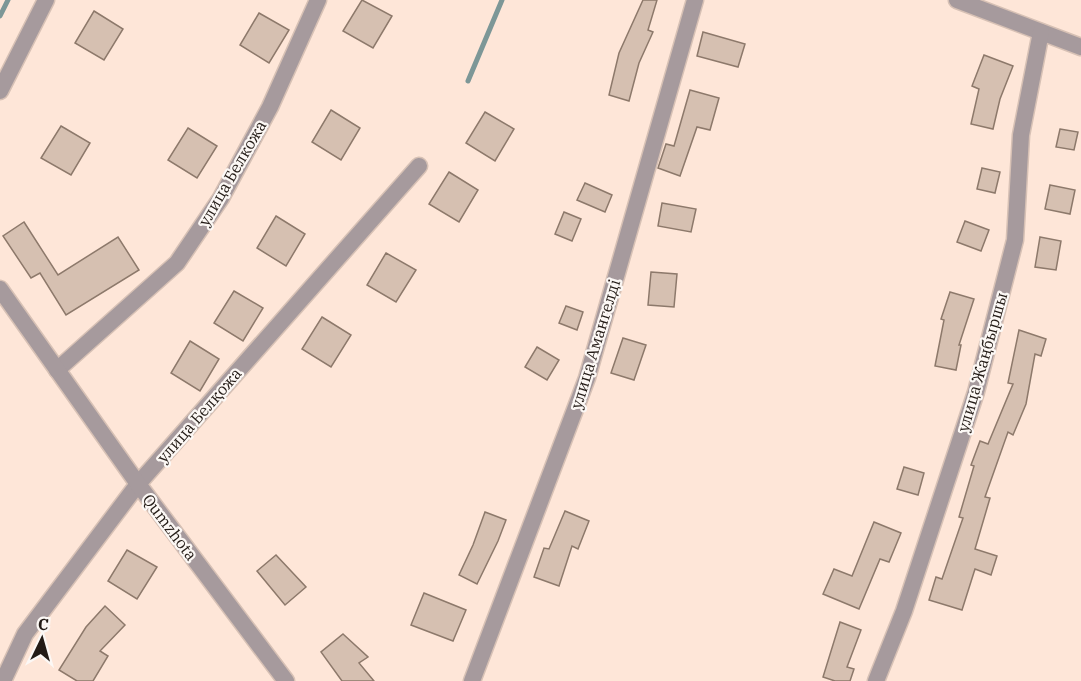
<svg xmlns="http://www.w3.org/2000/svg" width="1081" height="681" font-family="'IBM Plex Serif',serif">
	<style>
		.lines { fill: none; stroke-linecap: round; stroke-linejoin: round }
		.stream { stroke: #7d9797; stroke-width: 5 }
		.building { fill: #d6c0b1; stroke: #8d796b; stroke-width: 1.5 }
		.minor-casing { stroke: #d7c1b5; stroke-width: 19 }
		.tertiary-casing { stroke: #d7c1b5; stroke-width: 19 }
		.minor { stroke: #a69a9d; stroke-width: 16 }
		.tertiary { stroke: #a69a9d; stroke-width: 16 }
		.labels { text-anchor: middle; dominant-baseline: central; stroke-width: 4.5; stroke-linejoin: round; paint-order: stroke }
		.street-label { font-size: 16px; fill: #231b16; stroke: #fcf8f5 }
	</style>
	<rect width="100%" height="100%" fill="#fee6d8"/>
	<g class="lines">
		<g class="stream">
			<path d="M 0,16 L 8,0"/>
			<path d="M 468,81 L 502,0"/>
		</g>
	</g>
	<g class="building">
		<path d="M 362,0 L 392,16 L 373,48 L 343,31 Z"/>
		<path d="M 643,0 L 657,0 L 648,30 L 653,32 L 639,63 L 629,101 L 609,95 L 619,53 Z"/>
		<path d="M 94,11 L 123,29 L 104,60 L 75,43 Z"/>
		<path d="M 259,13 L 289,30 L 269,63 L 240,45 Z"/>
		<path d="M 703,32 L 745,44 L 738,67 L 697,56 Z"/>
		<path d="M 984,55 L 1013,66 L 1000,99 L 993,129 L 971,124 L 979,89 L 972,86 Z"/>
		<path d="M 690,90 L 719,98 L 710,130 L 697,127 L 680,176 L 658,168 L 666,144 L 674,146 Z"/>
		<path d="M 331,110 L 360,128 L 341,160 L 312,142 Z"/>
		<path d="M 485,112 L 514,129 L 495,161 L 466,143 Z"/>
		<path d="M 61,126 L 90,143 L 71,175 L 41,158 Z"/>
		<path d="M 188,128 L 217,146 L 197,178 L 168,160 Z"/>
		<path d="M 1060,129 L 1078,132 L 1074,150 L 1056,147 Z"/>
		<path d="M 982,168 L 1000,172 L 995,193 L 977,189 Z"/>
		<path d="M 449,172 L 478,190 L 459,222 L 429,204 Z"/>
		<path d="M 585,183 L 612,195 L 605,212 L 577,200 Z"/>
		<path d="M 1050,185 L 1075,190 L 1070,214 L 1045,209 Z"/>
		<path d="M 662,203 L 696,209 L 691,232 L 658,226 Z"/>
		<path d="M 564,212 L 581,219 L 572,241 L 555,234 Z"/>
		<path d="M 276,216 L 305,234 L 286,266 L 257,248 Z"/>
		<path d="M 965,221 L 989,230 L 981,251 L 957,242 Z"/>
		<path d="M 24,222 L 58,275 L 118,237 L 139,270 L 66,315 L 40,273 L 31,278 L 3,236 Z"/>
		<path d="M 1040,237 L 1061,241 L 1056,270 L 1035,267 Z"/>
		<path d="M 386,253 L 416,270 L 396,302 L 367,285 Z"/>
		<path d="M 651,272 L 677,274 L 674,307 L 648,305 Z"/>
		<path d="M 234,291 L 263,308 L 243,341 L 214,323 Z"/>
		<path d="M 950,292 L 974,299 L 959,345 L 961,345 L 956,370 L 935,366 L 944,320 L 941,319 Z"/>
		<path d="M 566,306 L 583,312 L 577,330 L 559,323 Z"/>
		<path d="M 322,317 L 351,335 L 331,367 L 302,349 Z"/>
		<path d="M 1019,330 L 1046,339 L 1041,356 L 1035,354 L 1026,404 L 1013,435 L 1008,432 L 985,497 L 990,498 L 975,549 L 997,556 L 991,575 L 975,569 L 962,610 L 929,600 L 936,577 L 942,579 L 963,518 L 959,517 L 974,466 L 971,465 L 980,441 L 988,444 L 1013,384 L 1008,383 Z"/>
		<path d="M 623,338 L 646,345 L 634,380 L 611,373 Z"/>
		<path d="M 190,341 L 219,359 L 200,391 L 171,373 Z"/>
		<path d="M 537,347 L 559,360 L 547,380 L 525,367 Z"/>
		<path d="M 904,467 L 924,473 L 918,495 L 897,489 Z"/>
		<path d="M 565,511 L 589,521 L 578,549 L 572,546 L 559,586 L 534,577 L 544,548 L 549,549 Z"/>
		<path d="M 485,512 L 506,520 L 498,541 L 477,584 L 459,575 L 473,545 Z"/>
		<path d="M 874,522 L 901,533 L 889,562 L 880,559 L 859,609 L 823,594 L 834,569 L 852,576 Z"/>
		<path d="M 127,550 L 157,567 L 137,599 L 108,581 Z"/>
		<path d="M 276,555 L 306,587 L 285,605 L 257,571 Z"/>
		<path d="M 424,593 L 466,610 L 453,641 L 411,625 Z"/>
		<path d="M 105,606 L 125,625 L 100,651 L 108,656 L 93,681 L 77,681 L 59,670 L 86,627 Z"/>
		<path d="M 840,622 L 861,630 L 847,667 L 854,669 L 850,681 L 835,681 L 823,677 Z"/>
		<path d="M 343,634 L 368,657 L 359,663 L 374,681 L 342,681 L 321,652 Z"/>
	</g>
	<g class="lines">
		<defs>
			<g id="minor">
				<path d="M 957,0 L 1081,47"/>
				<path d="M 0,91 L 46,0"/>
				<path d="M 57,370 L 177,263 L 221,198 L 270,107 L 318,0"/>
				<path d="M 3,681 L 25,634 L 138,484 L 419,166"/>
				<path d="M 472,681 L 587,378 L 695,0"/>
				<path d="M 876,681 L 904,611 L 976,392 L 1015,240 L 1021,135 L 1041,32"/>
			</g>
			<path id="tertiary" d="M 0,289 L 138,484 L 286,681"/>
		</defs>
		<use href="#minor" class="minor-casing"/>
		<use href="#tertiary" class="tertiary-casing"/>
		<use href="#minor" class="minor"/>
		<use href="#tertiary" class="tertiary"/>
	</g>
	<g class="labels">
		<g class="street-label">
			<text transform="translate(232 173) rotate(-60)">улица Белкожа</text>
			<text transform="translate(595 344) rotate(-73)">улица Амангелді</text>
			<text transform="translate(982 362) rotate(-74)">улица Жаңбыршы</text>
			<text transform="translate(199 415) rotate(-49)">улица Белқожа</text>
			<text transform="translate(170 527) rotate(53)">Qumzhota</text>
		</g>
	</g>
	<g transform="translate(42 639) rotate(5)" stroke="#fcf8f5" stroke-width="4.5" paint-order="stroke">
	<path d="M0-4.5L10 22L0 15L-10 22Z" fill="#231b16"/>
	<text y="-9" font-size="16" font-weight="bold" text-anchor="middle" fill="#231b16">С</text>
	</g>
</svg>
